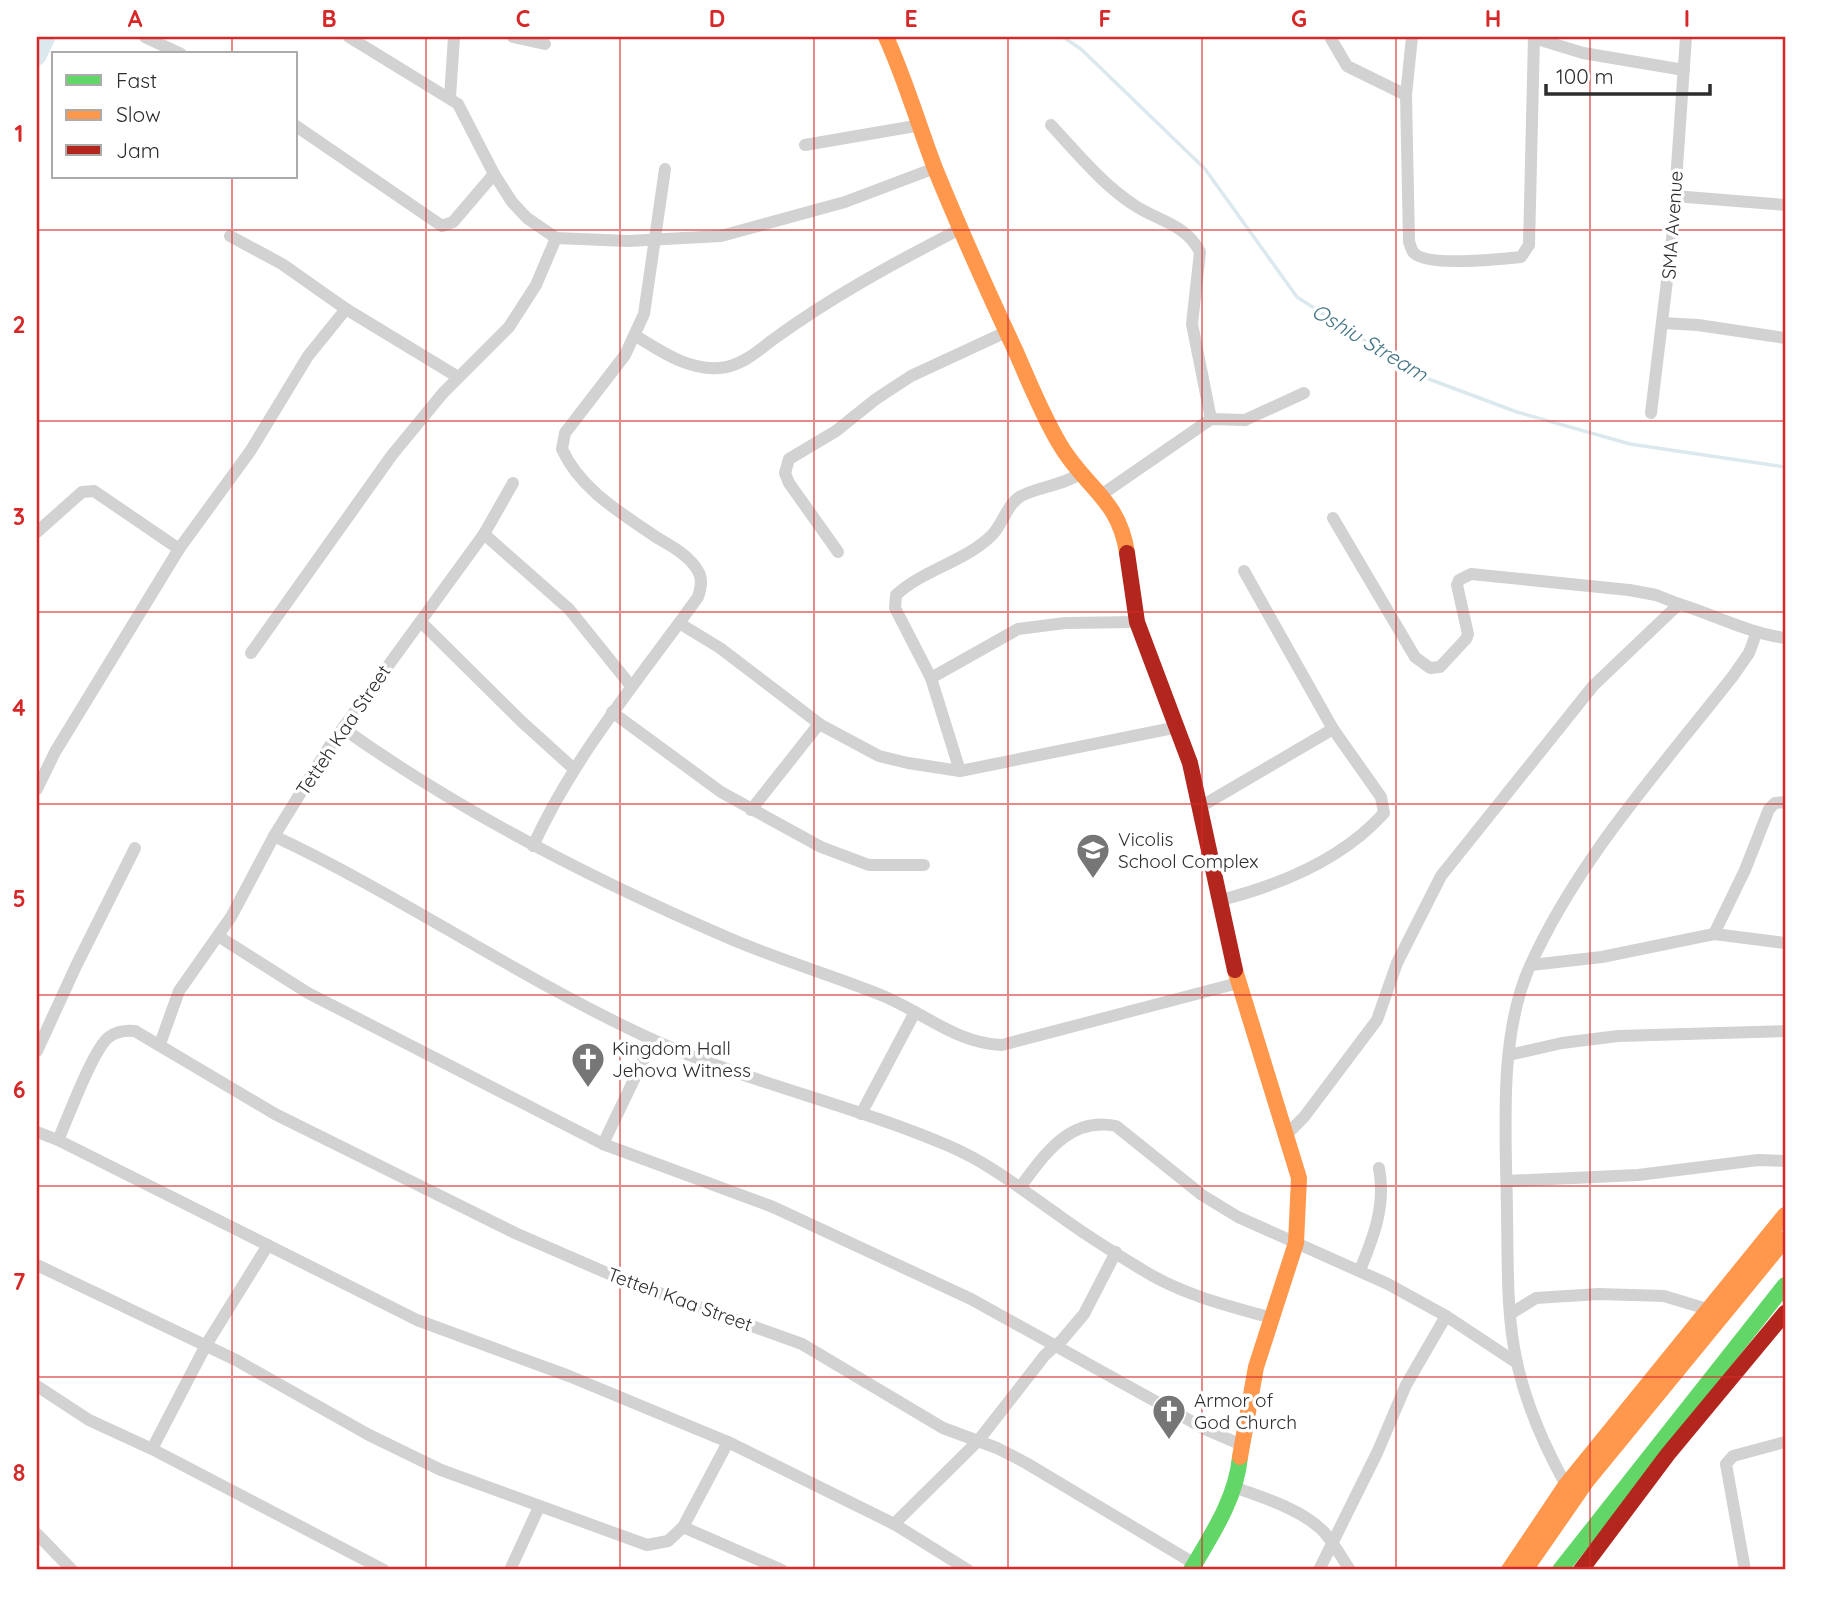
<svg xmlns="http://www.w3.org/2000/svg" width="1822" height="1607" font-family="Quicksand,sans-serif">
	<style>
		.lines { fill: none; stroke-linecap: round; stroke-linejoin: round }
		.stream { stroke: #dbe9ee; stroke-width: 3.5 }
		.river { stroke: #dbe9ee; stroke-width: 19 }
		.street { stroke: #d2d2d2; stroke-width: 12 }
		.fast { stroke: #63d668; stroke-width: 16 }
		.slow { stroke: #ff974d; stroke-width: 16 }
		.jam { stroke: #b3261e; stroke-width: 16 }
		.grid { fill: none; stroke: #d62828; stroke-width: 2; stroke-opacity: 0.55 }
		.labels { text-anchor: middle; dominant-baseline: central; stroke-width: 7; stroke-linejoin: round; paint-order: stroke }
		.street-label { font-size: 19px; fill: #2d2d2d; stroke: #fff }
		.poi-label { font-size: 19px; fill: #2d2d2d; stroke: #fff; text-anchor: start }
		.water-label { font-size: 21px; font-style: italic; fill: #457585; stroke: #fff }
		.neatline { fill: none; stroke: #d62828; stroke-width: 2.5 }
		.grid-label { font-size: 23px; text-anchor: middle; font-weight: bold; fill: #d62828 }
	</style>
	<rect width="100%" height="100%" fill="#fff"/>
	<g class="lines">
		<path class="stream" d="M 1063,37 L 1081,49 L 1205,169 L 1297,297 L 1418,375 L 1517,412 L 1630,444 L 1785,467"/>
		<path class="river" d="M 37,56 L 46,37"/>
		<g class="street">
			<path d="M 145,37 L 181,54"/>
			<path d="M 349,37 L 458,104 L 494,174 L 512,202 L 527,218 L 556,238 L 628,241 L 721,236 L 845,202 L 935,168"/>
			<path d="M 513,37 L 545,44"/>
			<path d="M 1330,37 L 1347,66 L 1406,95"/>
			<path d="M 1412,37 L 1406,95 L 1409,242 C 1411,246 1411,250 1414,253 C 1427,267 1501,259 1521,257 L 1529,245 L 1534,37"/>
			<path d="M 1534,38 L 1583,53 L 1684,70"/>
			<path d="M 450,97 L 454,37"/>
			<path d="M 1051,125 C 1077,153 1102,184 1134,205 C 1158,221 1186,224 1200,252 L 1192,324 L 1211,419"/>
			<path d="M 296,126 L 442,226 L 453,222 L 494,174"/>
			<path d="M 805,145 L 921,125"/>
			<path d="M 1674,196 L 1785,205"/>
			<path d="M 230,236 L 282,264 L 346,309 L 458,377"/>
			<path d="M 1663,323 L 1698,325 L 1785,338"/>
			<path d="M 636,336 C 662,352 688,370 719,368 C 739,367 756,353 771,341 C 831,297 894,263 960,229"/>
			<path d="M 1651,413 L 1672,239 L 1686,37"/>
			<path d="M 1101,495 L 1211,419 L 1245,420 L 1304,393"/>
			<path d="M 1333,518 L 1415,657 L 1430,668 L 1440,667 L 1466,639 L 1468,634 L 1457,585 L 1459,580 L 1471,574 L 1629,590 L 1656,595 L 1679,604"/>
			<path d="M 37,532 L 82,492 L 94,491 L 179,549"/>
			<path d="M 484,534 L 569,609 L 631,686"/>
			<path d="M 838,552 L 789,483 L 785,473 L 789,459 L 836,431 L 876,399 L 911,376 L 1006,332"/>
			<path d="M 421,622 L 521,721 L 574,769"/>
			<path d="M 679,623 L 720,648 L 821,725 L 879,756 L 908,763 L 960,771 L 1178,727"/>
			<path d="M 251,653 L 392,455 L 443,393 L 509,327 L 536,285 L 556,238"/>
			<path d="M 931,678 L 1018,629 L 1065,623 L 1137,622"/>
			<path d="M 612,712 L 721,792 L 821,847 L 869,865 L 924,865"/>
			<path d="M 344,729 C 462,813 598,882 731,939 C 780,960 831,975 881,995 C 923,1012 955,1043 1002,1045 L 1238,983"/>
			<path d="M 960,771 L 931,678 L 895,608 L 896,595 C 924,569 965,562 992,535 C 1003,524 1007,504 1021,496 C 1040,486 1062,486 1081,473"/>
			<path d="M 37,789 L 55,752 L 179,549 L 251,450 L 308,356 L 346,309"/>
			<path d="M 1200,807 L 1333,729"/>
			<path d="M 751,810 L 819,724"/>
			<path d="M 274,836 C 402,896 519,978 649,1038 C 745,1082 851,1104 949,1146 C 989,1163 1021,1189 1057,1214 C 1084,1234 1113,1252 1141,1269 C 1180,1294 1228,1306 1272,1318"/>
			<path d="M 533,846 C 575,754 640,678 698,597 C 701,588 703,579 698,571 C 689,555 671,546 656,537 C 621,513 580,489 562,449 L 565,433 L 625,355 L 644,314 L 665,169"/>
			<path d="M 1221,900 C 1280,885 1342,860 1384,813 L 1381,797 L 1333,729 L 1244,571"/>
			<path d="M 1714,934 L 1745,870 L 1769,809 L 1775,803 L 1785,802"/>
			<path d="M 218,936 L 308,993 L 603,1144 L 773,1207 L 971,1299 L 1207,1430 L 1242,1445"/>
			<path d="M 1531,965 L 1602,957 L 1714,934 L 1785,943"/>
			<path d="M 160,1044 L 179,991 L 231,917 L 274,836 L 329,747 L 484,534 L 513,483"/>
			<path d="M 37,1051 L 76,966 L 135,848"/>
			<path d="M 1509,1055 L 1562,1043 L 1618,1036 L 1785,1031"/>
			<path d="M 861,1114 L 915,1012"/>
			<path d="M 37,1132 L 58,1140 L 417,1320 L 569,1376 L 728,1442 L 894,1524 L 968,1570"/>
			<path d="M 1285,1136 L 1304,1117 L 1377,1020 L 1397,963 L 1441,876 L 1593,686 L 1679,604 C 1715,615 1748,633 1785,638"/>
			<path d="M 58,1140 C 68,1118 93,1049 109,1037 C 117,1031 125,1030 135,1031 L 275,1114 L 515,1233 L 623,1280 L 802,1344 L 943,1428 L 997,1448 L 1026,1463 L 1195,1564"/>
			<path d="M 603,1144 L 653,1040"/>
			<path d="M 1507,1181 L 1638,1175 L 1758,1160 L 1785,1161"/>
			<path d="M 1021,1186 C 1045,1154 1070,1116 1116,1126 L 1202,1195 L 1238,1217 L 1388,1284 L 1446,1316 L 1517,1363"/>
			<path d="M 37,1265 L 236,1360 L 369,1435 L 441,1470 L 647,1545 L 668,1541 L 683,1527 L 728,1442"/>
			<path d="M 1360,1270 C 1374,1236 1386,1205 1379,1168"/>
			<path d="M 1510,1314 L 1536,1298 L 1599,1294 L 1664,1296 L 1707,1309"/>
			<path d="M 37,1386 L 89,1420 L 152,1449 L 384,1570"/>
			<path d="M 152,1449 L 206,1345 L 268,1245"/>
			<path d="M 1566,1485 C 1544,1446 1527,1407 1517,1363 C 1506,1314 1508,1262 1507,1211 C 1506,1134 1498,1037 1530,966 C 1578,859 1661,768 1733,676 L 1749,653 L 1756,634"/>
			<path d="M 1234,1487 C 1263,1498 1299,1508 1322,1530 C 1333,1541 1341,1557 1350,1570"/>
			<path d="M 894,1524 L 978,1441 L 1045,1355 L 1062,1340 L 1084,1314 L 1116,1252"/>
			<path d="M 683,1527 L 782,1570"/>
			<path d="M 37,1534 L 72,1570"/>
			<path d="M 510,1570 L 539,1507"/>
			<path d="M 1319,1570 L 1377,1453 L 1406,1385 L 1446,1316"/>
			<path d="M 1745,1570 L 1726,1464 L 1733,1456 L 1785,1442"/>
		</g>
		<g class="fast">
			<path d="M 1191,1570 C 1212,1534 1236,1499 1240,1457"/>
			<path d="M 1560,1570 L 1785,1285"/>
		</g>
		<g class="slow">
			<path d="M 886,37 C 906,81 919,127 936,171 C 961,232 988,292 1016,352 C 1029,382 1042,414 1059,443 C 1084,487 1119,498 1127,553"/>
			<path d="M 1235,970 L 1299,1178 L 1296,1243 L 1256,1367 L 1240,1457"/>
			<path d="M 1509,1570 L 1566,1485 L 1785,1215"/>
			<path d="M 1525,1570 L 1586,1482 L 1785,1239"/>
		</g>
		<g class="jam">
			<path d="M 1127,553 L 1137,622 L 1190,763 L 1235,970"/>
			<path d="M 1581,1570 L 1668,1454 L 1785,1313"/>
		</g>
	</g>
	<path class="grid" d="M 232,37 L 232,54M 426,37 L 426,1570M 620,37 L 620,1570M 814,37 L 814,1570M 1008,37 L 1008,1570M 1202,37 L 1202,1570M 1396,37 L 1396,1570M 1590,37 L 1590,1570M 232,177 L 232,1570M 37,230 L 1785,230M 37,421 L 1785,421M 37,612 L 1785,612M 37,804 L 1785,804M 37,995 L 1785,995M 37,1186 L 1785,1186M 37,1377 L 1785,1377"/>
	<defs>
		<symbol id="school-pin" viewBox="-11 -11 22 30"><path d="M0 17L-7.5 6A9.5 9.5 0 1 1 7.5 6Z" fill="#767676" stroke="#fff"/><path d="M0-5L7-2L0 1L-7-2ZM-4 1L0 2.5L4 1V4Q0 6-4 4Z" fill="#fff"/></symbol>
		<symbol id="church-pin" viewBox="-11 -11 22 30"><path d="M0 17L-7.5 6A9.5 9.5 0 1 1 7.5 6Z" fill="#767676" stroke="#fff"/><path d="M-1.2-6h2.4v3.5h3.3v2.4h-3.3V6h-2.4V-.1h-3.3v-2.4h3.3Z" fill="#fff"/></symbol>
	</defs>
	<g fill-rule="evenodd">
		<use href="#school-pin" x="1074" y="831" width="38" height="52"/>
		<use href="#church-pin" x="569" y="1040" width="38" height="52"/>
		<use href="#church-pin" x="1150" y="1392" width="38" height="52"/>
	</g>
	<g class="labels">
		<g class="street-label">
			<text transform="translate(1672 225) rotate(-86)">SMA Avenue</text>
			<text transform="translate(343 730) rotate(-56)">Tetteh Kaa Street</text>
			<text transform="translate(680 1299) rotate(20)">Tetteh Kaa Street</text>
		</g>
		<g class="poi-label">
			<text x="1118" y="839">Vicolis<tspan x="1118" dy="22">School Complex</tspan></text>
			<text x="612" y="1048">Kingdom Hall<tspan x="612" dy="22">Jehova Witness</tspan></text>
			<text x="1194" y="1400">Armor of<tspan x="1194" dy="22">God Church</tspan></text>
		</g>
		<g class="water-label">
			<text transform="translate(1370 342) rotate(31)">Oshiu Stream</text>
		</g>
	</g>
	<rect width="1822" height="1607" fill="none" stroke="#ffffff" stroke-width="77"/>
	<rect x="52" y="52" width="245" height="126" fill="#ffffff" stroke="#ababab" stroke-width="2"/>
	<rect x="66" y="75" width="35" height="10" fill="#63d668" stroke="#ababab" stroke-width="2"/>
	<text x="116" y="88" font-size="21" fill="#2d2d2d">Fast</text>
	<rect x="66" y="110" width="35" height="10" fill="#ff974d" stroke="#ababab" stroke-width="2"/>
	<text x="116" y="122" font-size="21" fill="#2d2d2d">Slow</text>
	<rect x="66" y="145" width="35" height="10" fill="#b3261e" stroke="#ababab" stroke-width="2"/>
	<text x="116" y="158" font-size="21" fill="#2d2d2d">Jam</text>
	<path d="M1546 84v10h164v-10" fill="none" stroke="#2d2d2d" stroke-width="3.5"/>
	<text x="1556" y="84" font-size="21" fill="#2d2d2d" stroke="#ffffff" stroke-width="5" paint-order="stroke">100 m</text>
	<rect x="38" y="38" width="1746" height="1530" class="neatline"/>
	<g class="grid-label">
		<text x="135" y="27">A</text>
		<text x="329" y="27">B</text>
		<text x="523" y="27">C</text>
		<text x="717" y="27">D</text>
		<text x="911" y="27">E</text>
		<text x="1105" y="27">F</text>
		<text x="1299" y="27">G</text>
		<text x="1493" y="27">H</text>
		<text x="1687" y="27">I</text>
		<text x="19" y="142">1</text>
		<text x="19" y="333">2</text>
		<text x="19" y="525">3</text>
		<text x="19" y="716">4</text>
		<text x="19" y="907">5</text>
		<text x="19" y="1098">6</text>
		<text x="19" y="1290">7</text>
		<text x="19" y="1481">8</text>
	</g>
</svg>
